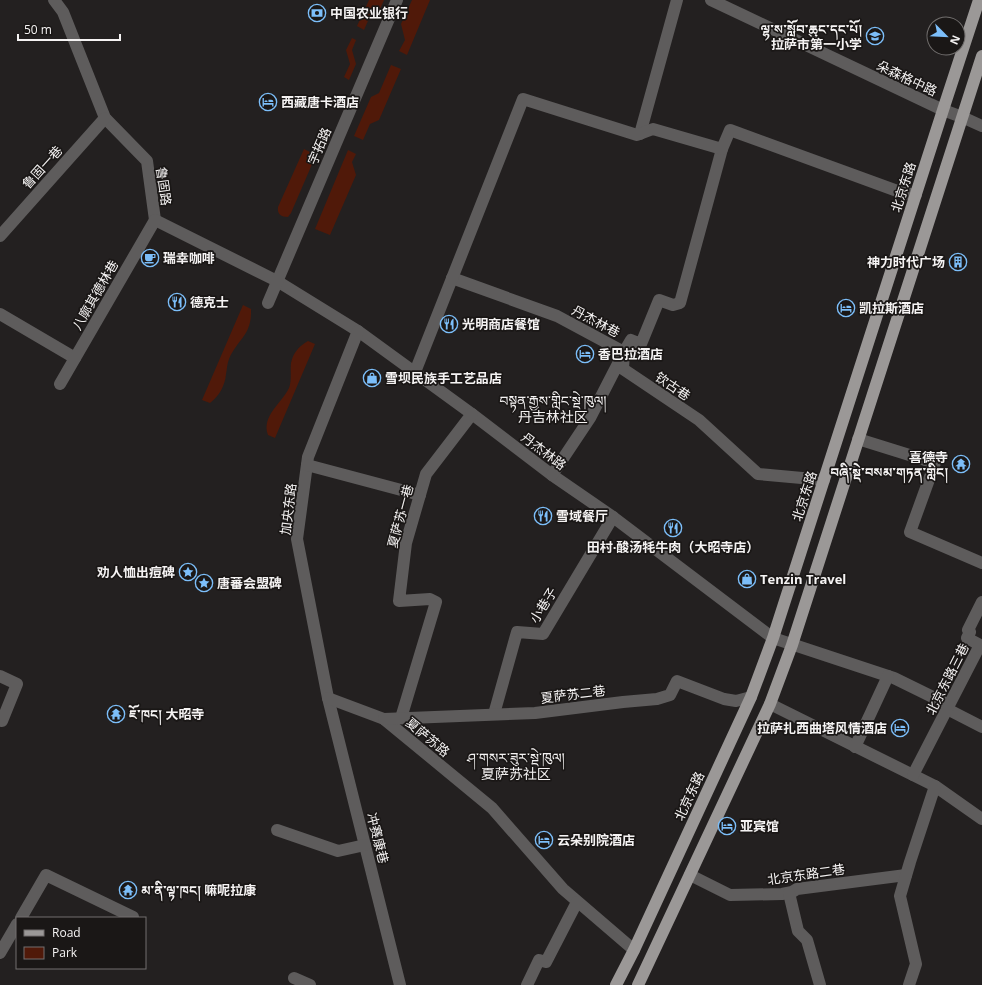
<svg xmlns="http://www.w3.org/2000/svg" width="982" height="985" font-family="'Open Sans','Noto Sans SC','Noto Serif Tibetan',sans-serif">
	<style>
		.green { fill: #501909 }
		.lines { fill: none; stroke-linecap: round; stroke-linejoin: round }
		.minor { stroke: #5e5c5c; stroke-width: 12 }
		.major { stroke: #9b9897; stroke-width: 12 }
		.labels { text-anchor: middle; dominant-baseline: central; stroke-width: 3.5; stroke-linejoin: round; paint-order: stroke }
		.poi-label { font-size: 13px; font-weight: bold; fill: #f5f3f3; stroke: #1a1716; text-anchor: start }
		.street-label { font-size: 13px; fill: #f5f3f3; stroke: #1a1716 }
		.neighbourhood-label { font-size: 14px; fill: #f5f3f3; stroke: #1a1716 }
	</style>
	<rect width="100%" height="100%" fill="#232020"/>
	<g class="green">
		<path d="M 369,0 L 384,0 L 380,9 L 371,14 L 364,30 L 357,26 Z"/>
		<path d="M 412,0 L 430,0 L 407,55 L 399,51 L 405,40 L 401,24 Z"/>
		<path d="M 352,38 L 356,40 L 352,50 L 356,64 L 349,80 L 344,77 L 350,64 L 346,50 Z"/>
		<path d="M 391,65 L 401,69 L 379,120 L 370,124 L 363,140 L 354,136 L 371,97 L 379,93 Z"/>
		<path d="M 304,149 L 316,155 L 291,213 L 288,217 C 281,217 277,214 278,207 Z"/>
		<path d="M 348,150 L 356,154 L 352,162 L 356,175 L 330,235 L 315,229 Z"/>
		<path d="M 243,305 L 251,309 C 252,336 238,338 229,359 C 227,364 227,369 226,374 C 225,386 219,396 210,403 L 202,400 Z"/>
		<path d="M 308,341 L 315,344 L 275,438 L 268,435 C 261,416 282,403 289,388 C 292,380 290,371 291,363 C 293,353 299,346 308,341 Z"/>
	</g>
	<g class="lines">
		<g class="minor">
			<path d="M 54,0 L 63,12 L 105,118 L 147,161 L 155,220"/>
			<path d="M 711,0 L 943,110 L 962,117 L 982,126"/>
			<path d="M 640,134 L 677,0"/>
			<path d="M 155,220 L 277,281 L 358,331 L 472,414 L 552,475 L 613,517 L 773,638 L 894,678 L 949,705"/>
			<path d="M 0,236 L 105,118"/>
			<path d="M 452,278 L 557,316 L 624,352 L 631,340 L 641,344 L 659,300 L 673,305 L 680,303 L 722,149"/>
			<path d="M 268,303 L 397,0"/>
			<path d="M 0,314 L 75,358"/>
			<path d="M 358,331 L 308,457 L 297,539 L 328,698 L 400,985"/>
			<path d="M 415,372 L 523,99 L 637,135 L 653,129 L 722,149 L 730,130 L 900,192 L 916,195"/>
			<path d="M 60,384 L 155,220"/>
			<path d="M 858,439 L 935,463 L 910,532 L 982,563"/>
			<path d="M 307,465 L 420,495"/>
			<path d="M 552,475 L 590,418 L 624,352 L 623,369 L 699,420 L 758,474 L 824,480"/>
			<path d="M 0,676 L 17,684 L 2,721"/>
			<path d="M 328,698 L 384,719 L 492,808 L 563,889 L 634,950"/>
			<path d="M 770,704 L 935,786 L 982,819"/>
			<path d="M 947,709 L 982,727"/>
			<path d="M 494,714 L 517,632 L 543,634 L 613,517"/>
			<path d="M 401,718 L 436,602 L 430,599 L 399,601 L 406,543 L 426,474 L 472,414"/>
			<path d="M 384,719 L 535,713 L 623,702 L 657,699 L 670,695 L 677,681 L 724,699 L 736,701 L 751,697"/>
			<path d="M 855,747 L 888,676"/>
			<path d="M 913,775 L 980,645 L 967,638 L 970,632 L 968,630 L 982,602"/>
			<path d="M 277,830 L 338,851 L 365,845"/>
			<path d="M 690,875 L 730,895 L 782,894 L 792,892 L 797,889 L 906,875"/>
			<path d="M 789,893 L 798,931 L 807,940 L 820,985"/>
			<path d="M 21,918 L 46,875 L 133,917 L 133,918"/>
			<path d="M 0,953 L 17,924"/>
			<path d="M 294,978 L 310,985"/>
			<path d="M 527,985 L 539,960 L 546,962 L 577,902"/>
			<path d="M 909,985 L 916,964 L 900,896 L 910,862 L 935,786"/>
		</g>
		<g class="major">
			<path d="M 616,985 L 634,950 L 751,697 L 773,638 L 943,110 L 979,0"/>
			<path d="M 638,985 L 770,704 L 792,645 L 982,56"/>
		</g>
	</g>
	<defs>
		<symbol id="bank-ring" viewBox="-11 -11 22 22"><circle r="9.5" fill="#1a1716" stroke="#7cbef9" stroke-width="1.5"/><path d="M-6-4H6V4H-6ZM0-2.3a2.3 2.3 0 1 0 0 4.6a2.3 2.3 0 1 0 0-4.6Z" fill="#7cbef9"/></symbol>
		<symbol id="school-ring" viewBox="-11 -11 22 22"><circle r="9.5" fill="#1a1716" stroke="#7cbef9" stroke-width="1.5"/><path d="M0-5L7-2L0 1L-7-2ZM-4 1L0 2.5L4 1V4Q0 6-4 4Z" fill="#7cbef9"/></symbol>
		<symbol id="hotel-ring" viewBox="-11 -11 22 22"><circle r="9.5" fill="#1a1716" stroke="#7cbef9" stroke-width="1.5"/><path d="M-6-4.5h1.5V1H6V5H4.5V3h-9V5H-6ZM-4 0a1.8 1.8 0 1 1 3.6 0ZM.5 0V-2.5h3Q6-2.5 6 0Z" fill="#7cbef9"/></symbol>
		<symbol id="cafe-ring" viewBox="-11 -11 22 22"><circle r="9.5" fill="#1a1716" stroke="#7cbef9" stroke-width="1.5"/><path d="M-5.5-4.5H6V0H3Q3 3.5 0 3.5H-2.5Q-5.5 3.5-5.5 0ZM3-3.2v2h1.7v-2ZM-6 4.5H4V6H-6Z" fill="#7cbef9"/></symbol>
		<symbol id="building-ring" viewBox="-11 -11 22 22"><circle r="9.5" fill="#1a1716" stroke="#7cbef9" stroke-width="1.5"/><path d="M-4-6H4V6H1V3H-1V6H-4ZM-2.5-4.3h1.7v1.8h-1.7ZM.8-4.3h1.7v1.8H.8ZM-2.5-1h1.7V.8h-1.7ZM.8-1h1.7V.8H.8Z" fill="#7cbef9"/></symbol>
		<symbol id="restaurant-ring" viewBox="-11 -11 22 22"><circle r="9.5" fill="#1a1716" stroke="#7cbef9" stroke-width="1.5"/><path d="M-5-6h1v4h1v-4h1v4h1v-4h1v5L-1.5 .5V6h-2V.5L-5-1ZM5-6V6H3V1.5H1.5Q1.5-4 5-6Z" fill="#7cbef9"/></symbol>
		<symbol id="shop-ring" viewBox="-11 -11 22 22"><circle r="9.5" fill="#1a1716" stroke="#7cbef9" stroke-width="1.5"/><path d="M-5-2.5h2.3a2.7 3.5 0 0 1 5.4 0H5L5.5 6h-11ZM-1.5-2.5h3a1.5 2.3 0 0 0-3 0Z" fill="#7cbef9"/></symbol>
		<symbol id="temple-ring" viewBox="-11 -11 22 22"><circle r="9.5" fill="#1a1716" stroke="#7cbef9" stroke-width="1.5"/><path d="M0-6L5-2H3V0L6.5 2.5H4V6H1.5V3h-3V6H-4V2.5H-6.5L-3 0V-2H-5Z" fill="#7cbef9"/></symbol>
		<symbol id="sight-ring" viewBox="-11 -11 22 22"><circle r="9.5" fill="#1a1716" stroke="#7cbef9" stroke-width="1.5"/><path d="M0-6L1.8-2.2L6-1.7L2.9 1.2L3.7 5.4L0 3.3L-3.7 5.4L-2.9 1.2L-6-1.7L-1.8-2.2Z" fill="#7cbef9"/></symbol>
	</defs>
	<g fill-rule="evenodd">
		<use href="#bank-ring" x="307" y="3" width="20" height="20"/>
		<use href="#school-ring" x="865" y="26" width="20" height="20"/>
		<use href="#hotel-ring" x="258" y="92" width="20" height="20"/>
		<use href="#cafe-ring" x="140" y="248" width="20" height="20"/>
		<use href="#building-ring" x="948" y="252" width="20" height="20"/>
		<use href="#restaurant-ring" x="167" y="292" width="20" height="20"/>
		<use href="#hotel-ring" x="836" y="298" width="20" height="20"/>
		<use href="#restaurant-ring" x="439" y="314" width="20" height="20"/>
		<use href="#hotel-ring" x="575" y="344" width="20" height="20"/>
		<use href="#shop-ring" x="362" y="368" width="20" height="20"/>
		<use href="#temple-ring" x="951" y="454" width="20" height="20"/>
		<use href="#restaurant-ring" x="533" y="506" width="20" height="20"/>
		<use href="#restaurant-ring" x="663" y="518" width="20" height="20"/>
		<use href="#sight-ring" x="178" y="562" width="20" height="20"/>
		<use href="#shop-ring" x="737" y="569" width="20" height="20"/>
		<use href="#sight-ring" x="194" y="573" width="20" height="20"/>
		<use href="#temple-ring" x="106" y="704" width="20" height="20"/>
		<use href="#hotel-ring" x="890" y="718" width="20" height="20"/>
		<use href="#hotel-ring" x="717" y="816" width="20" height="20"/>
		<use href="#hotel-ring" x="534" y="830" width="20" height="20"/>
		<use href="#temple-ring" x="118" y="880" width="20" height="20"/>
	</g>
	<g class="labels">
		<g class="poi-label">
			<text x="330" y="13">中国农业银行</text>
			<text x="862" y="29" text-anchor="end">ལྷ་ས་སློབ་ཆུང་དང་པོ།<tspan x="862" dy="15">拉萨市第一小学</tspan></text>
			<text x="281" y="102">西藏唐卡酒店</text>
			<text x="163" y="258">瑞幸咖啡</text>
			<text x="945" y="262" text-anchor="end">神力时代广场</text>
			<text x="190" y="302">德克士</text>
			<text x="859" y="308">凯拉斯酒店</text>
			<text x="462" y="324">光明商店餐馆</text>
			<text x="598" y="354">香巴拉酒店</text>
			<text x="385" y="378">雪坝民族手工艺品店</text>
			<text x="948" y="457" text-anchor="end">喜德寺<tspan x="948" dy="15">བཞི་སྡེ་བསམ་གཏན་གླིང།</tspan></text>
			<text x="556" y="516">雪域餐厅</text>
			<text x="673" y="547" text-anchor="middle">田村·酸汤牦牛肉（大昭寺店）</text>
			<text x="175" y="572" text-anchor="end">劝人恤出痘碑</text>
			<text x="760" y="579">Tenzin Travel</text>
			<text x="217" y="583">唐蕃会盟碑</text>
			<text x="129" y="714">ཇོ་ཁང། 大昭寺</text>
			<text x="887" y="728" text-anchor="end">拉萨扎西曲塔风情酒店</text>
			<text x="740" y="826">亚宾馆</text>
			<text x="557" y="840">云朵别院酒店</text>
			<text x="141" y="890">མ་ནི་ལྟ་ཁང། 嘛呢拉康</text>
		</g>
		<g class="street-label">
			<text transform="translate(907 78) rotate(25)">朵森格中路</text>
			<text transform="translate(319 146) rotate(-67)">宇拓路</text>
			<text transform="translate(42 167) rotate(-48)">鲁固一巷</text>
			<text transform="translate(164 186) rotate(82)">鲁固路</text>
			<text transform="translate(903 187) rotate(-72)">北京东路</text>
			<text transform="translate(95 295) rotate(-60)">八廓其德林巷</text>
			<text transform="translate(596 321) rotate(28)">丹杰林巷</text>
			<text transform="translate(673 386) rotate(34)">钦古巷</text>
			<text transform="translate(544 451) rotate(37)">丹杰林路</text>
			<text transform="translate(804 496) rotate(-72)">北京东路</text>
			<text transform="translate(288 509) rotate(-83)">加央东路</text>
			<text transform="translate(400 516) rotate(-75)">夏萨苏一巷</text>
			<text transform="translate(543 605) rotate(-58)">小巷子</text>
			<text transform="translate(947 679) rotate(-63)">北京东路三巷</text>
			<text transform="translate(573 694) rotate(-7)">夏萨苏二巷</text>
			<text transform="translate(428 737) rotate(40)">夏萨苏路</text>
			<text transform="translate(689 796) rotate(-65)">北京东路</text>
			<text transform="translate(378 838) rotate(76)">冲赛康巷</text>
			<text transform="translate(806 874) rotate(-8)">北京东路二巷</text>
		</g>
		<g class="neighbourhood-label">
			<text x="553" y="400">བསྟན་རྒྱས་གླིང་སྡེ་ཁུལ།<tspan x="553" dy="16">丹吉林社区</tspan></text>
			<text x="516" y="757">ཤ་གསར་ཟུར་སྡེ་ཁུལ།<tspan x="516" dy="16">夏萨苏社区</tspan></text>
		</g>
	</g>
	<rect x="16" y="917" width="130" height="52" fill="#1a1716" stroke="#726f6e"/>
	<rect x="24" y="930" width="20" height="6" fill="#9b9897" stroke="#726f6e"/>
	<text x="52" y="937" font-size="12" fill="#f5f3f3">Road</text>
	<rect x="24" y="947" width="20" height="12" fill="#501909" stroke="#726f6e"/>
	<text x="52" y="957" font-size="12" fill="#f5f3f3">Park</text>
	<g transform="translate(946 36) rotate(114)"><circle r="19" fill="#1a1716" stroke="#726f6e"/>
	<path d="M0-3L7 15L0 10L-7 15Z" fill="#7cbef9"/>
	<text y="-6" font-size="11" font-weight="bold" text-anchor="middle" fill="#f5f3f3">N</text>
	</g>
	<path d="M18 34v6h102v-6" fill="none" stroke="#f5f3f3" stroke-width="2"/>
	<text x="24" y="34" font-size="12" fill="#f5f3f3" stroke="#1a1716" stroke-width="3" paint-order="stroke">50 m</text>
</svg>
